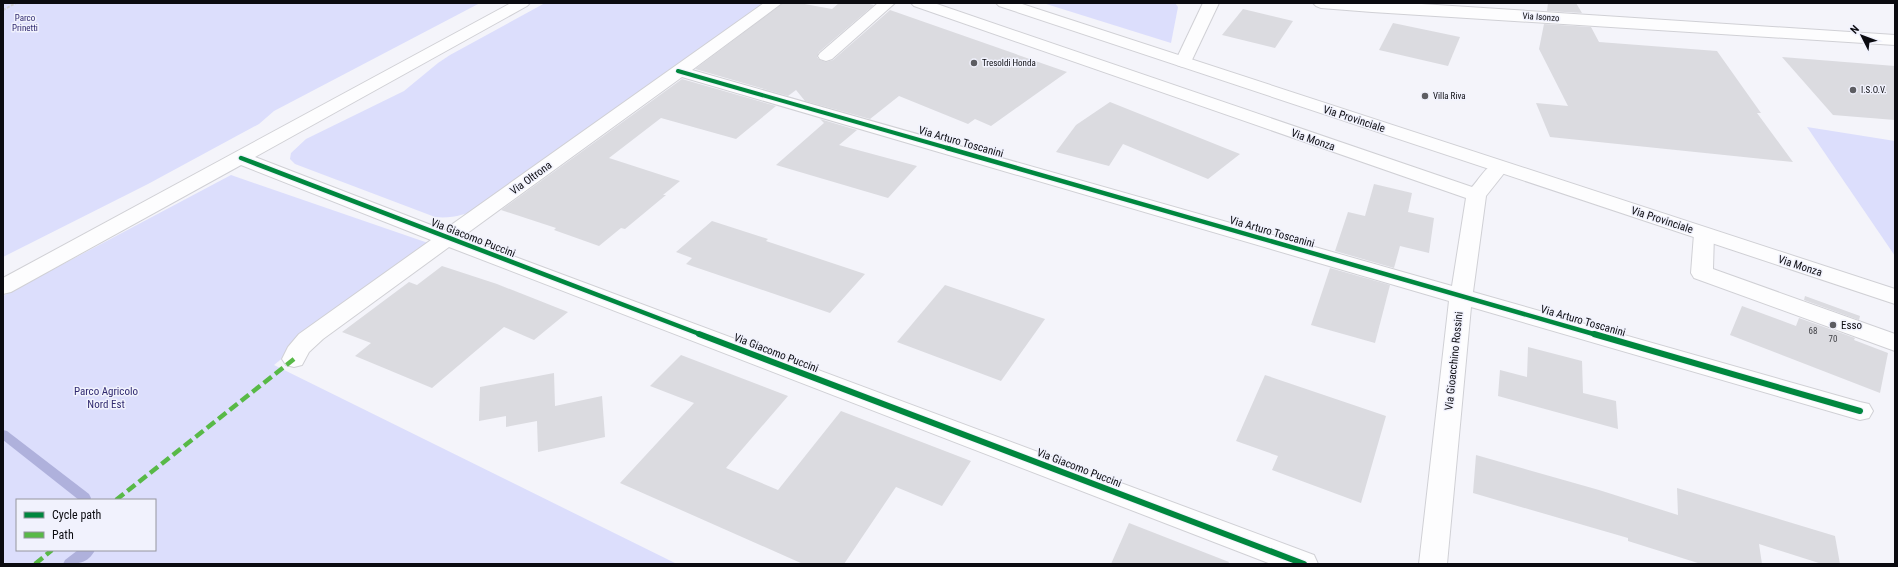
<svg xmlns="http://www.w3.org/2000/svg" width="1898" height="567" font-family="'Roboto Condensed',sans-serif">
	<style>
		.green { fill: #dcdefc; fill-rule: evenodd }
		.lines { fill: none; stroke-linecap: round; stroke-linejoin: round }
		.stream { fill: #afb1dc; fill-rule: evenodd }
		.building { fill: #dbdbe0 }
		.minor-casing { stroke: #d0d0d5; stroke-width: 2 }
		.major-casing { stroke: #d0d0d5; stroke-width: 2 }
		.path { stroke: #d1d1d3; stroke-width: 2; stroke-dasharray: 3 1.5; stroke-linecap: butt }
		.minor { fill: #fdfdfe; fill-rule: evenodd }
		.major { fill: #fdfdfe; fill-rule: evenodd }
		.quiet { stroke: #58b947; stroke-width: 4.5; stroke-dasharray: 10 4.5; stroke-linecap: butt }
		.cycleway-far2-casing { stroke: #f1f2fd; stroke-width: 6 }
		.cycleway-far1-casing { stroke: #f1f2fd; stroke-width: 7 }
		.cycleway-casing { stroke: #f1f2fd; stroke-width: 8 }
		.cycleway-far2 { stroke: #00873e; stroke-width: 4 }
		.cycleway-far1 { stroke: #00873e; stroke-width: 4.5 }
		.cycleway { stroke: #00873e; stroke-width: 6 }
		.poi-dot { fill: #5d5d62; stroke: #f1f2fd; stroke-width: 1.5 }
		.labels { text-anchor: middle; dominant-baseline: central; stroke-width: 3; stroke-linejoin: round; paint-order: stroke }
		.far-street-label { font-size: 9px; fill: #0b0b10; stroke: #f1f2fd }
		.far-park-label { font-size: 9px; fill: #312b70; stroke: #f1f2fd }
		.far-poi-label { font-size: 9px; fill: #0b0b10; stroke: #f1f2fd; text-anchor: start }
		.number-label { font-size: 9px; fill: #3f3f44 }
		.street-label { font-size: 11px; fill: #0b0b10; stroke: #f1f2fd }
		.poi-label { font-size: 11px; fill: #0b0b10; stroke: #f1f2fd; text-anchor: start }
		.park-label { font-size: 11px; fill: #312b70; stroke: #f1f2fd }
	</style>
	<rect width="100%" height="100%" fill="#f4f4fa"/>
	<g class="green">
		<path d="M 3,3 L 480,3 L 274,111 L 259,124 L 148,184 L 3,257 Z"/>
		<path d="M 545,3 L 768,3 L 481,209 C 465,214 452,219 435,217 L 295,164 L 290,159 L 291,153 L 306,139 L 404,91 L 438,63 L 450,55 Z"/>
		<path d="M 1043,3 L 1175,3 L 1178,7 L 1171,43 Z"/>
		<path d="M 1807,127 L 1895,141 L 1895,256 Z"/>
		<path d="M 231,175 L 431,244 L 344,308 L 274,365 L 677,564 L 3,564 L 3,296 ZM 17,500 L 155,500 L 155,550 L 17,550 Z"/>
	</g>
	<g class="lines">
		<g class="stream">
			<path d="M 3,430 L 7,431 L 89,494 L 91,498 L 90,500 L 79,500 L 3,440 Z"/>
			<path d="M 78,550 L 95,550 C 88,564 77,564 63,564 L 65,560 Z"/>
		</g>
	</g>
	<g class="building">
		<path d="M 783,3 L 799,3 L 832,9 L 839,3 L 865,3 L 874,5 L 819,52 L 817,57 L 820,60 L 826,62 L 833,60 L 890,10 L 1067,72 L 991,126 L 975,119 L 968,124 L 899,96 L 870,119 L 805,101 L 796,90 L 788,96 L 695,69 Z"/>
		<path d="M 1548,3 L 1576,3 L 1582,13 L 1547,11 Z"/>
		<path d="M 1243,9 L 1293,21 L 1275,48 L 1222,35 Z"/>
		<path d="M 1393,23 L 1460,37 L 1448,66 L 1379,50 Z"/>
		<path d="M 1544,24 L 1591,27 L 1599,42 L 1717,51 L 1761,113 L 1757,113 L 1793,162 L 1550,137 L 1536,103 L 1568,106 L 1539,49 Z"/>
		<path d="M 1782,57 L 1895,66 L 1895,120 L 1833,115 Z"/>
		<path d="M 682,79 L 776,106 L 736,139 L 661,118 L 609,158 L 680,181 L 663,195 L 666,195 L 625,229 L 621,228 L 599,246 L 554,230 L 556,228 L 501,210 Z"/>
		<path d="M 1110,102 L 1240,154 L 1208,179 L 1123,144 L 1109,166 L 1056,152 L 1076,125 Z"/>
		<path d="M 820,119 L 857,130 L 839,145 L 917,166 L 888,198 L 776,165 L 824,123 Z"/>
		<path d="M 1374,184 L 1412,193 L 1408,212 L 1434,218 L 1429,253 L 1400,246 L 1394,268 L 1335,251 L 1348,212 L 1365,216 Z"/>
		<path d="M 712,221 L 768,239 L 766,241 L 865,274 L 830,313 L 686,264 L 692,258 L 676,252 Z"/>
		<path d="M 442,266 L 497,284 L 568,312 L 534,340 L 504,327 L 432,388 L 355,356 L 371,343 L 342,332 L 409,282 L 417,285 Z"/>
		<path d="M 1330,268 L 1390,285 L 1375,343 L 1311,325 Z"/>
		<path d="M 945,285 L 1045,319 L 1001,381 L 897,342 Z"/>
		<path d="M 1805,296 L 1860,316 L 1859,320 L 1804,300 Z"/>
		<path d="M 1742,306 L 1796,326 L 1799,318 L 1855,338 L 1854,340 L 1888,353 L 1880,393 L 1730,335 Z"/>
		<path d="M 1528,347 L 1582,361 L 1583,393 L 1616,401 L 1618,429 L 1498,396 L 1500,370 L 1527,377 Z"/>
		<path d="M 681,355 L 788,396 L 726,468 L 778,490 L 841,411 L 971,461 L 942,506 L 896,487 L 844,564 L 803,564 L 620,483 L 694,403 L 650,386 Z"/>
		<path d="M 554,373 L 555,406 L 602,396 L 605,437 L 538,452 L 537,421 L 506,427 L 506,416 L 479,421 L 480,387 Z"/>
		<path d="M 1265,375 L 1386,416 L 1361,503 L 1272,470 L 1278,456 L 1236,441 Z"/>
		<path d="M 1476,455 L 1599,490 L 1678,515 L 1677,488 L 1835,536 L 1840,564 L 1822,564 L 1759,544 L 1762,564 L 1701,564 L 1628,541 L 1628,538 L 1473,493 Z"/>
		<path d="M 1129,523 L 1229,562 L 1228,564 L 1111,564 Z"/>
	</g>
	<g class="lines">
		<defs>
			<g id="minor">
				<path d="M 511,3 L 530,3 L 527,6 L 255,157 L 444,230 L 764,3 L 782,3 L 692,70 L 1452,286 L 1466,198 L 914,6 L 911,3 L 934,3 L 1472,187 C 1482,176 1489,159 1506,163 L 1509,167 L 1486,196 L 1473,292 L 1860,402 L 1869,404 L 1873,411 L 1869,418 L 1860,420 L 1471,307 L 1447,564 L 1419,564 L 1449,301 L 682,77 L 462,237 L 1314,555 L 1318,564 L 1271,564 L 449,247 L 323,339 L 309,352 L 302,365 L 294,367 L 286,365 L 282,359 L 288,347 L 299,334 L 431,240 L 241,165 L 11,292 L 3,294 L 3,278 Z"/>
				<path d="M 878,3 L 895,3 L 832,59 L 826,61 L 820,59 L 818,56 L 820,53 Z"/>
				<path d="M 1203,3 L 1219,3 L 1191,62 L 1189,65 L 1183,67 L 1177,65 L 1175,62 Z"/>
				<path d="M 1313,3 L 1406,3 L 1895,35 L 1895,45 L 1372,12 L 1321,8 L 1316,6 Z"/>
				<path d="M 1704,228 L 1711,230 L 1714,234 L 1713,269 L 1895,334 L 1895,351 L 1694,278 L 1691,273 L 1694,234 L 1697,230 Z"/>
			</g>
			<path id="major" d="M 996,3 L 1019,3 L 1895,289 L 1895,304 L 999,6 Z"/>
		</defs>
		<use href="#minor" class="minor-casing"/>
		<use href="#major" class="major-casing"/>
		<path class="path" d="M 3,10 L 16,3"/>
		<use href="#minor" class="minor"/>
		<use href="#major" class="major"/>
		<g class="quiet">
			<path d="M 116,500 L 294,359"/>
			<path d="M 35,564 L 52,550"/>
		</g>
		<defs>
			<path id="cycleway-far2" d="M 678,71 L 951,149"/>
			<g id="cycleway-far1">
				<path d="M 947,148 L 1597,335"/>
				<path d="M 241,158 L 702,335"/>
			</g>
			<g id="cycleway">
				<path d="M 699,334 L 1304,564"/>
				<path d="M 1594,334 L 1860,411"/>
			</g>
		</defs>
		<use href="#cycleway-far2" class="cycleway-far2-casing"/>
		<use href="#cycleway-far1" class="cycleway-far1-casing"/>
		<use href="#cycleway" class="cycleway-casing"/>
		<use href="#cycleway-far2" class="cycleway-far2"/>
		<use href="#cycleway-far1" class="cycleway-far1"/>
		<use href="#cycleway" class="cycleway"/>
	</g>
	<g class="poi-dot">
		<circle cx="974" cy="63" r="4"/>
		<circle cx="1853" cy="90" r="4"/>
		<circle cx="1425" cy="96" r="4"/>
		<circle cx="1833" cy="325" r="4"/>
	</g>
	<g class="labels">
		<g class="far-street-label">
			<text transform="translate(1541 17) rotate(4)">Via Isonzo</text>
		</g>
		<g class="far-park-label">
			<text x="25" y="18">Parco<tspan x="25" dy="10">Prinetti</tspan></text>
		</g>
		<g class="far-poi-label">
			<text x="982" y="63">Tresoldi Honda</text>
			<text x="1861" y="90">I.S.O.V.</text>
			<text x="1433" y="96">Villa Riva</text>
		</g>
		<g class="number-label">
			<text x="1813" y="331">68</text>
			<text x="1833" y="339">70</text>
		</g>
		<g class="street-label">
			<text transform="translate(1354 119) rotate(18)">Via Provinciale</text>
			<text transform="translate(1313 140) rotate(19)">Via Monza</text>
			<text transform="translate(961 142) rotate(16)">Via Arturo Toscanini</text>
			<text transform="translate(531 178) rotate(-36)">Via Oltrona</text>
			<text transform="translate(1662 220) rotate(18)">Via Provinciale</text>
			<text transform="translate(1272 232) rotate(16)">Via Arturo Toscanini</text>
			<text transform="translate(473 238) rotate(21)">Via Giacomo Puccini</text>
			<text transform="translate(1800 266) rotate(18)">Via Monza</text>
			<text transform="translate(1583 321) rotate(16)">Via Arturo Toscanini</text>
			<text transform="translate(776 353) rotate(21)">Via Giacomo Puccini</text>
			<text transform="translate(1454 361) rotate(-84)">Via Gioacchino Rossini</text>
			<text transform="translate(1079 468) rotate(21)">Via Giacomo Puccini</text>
		</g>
		<g class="poi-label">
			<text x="1841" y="325">Esso</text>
		</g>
		<g class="park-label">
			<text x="106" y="391">Parco Agricolo<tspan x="106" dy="13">Nord Est</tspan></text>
		</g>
	</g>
	<rect width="1898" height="567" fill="none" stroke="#0b0b10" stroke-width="8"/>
	<rect x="16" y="499" width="140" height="52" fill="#f1f2fd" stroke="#95969e"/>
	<rect x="24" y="512" width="20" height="6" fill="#00873e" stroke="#95969e"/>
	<text x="52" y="519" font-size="12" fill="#0b0b10">Cycle path</text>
	<rect x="24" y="532" width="20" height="6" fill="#58b947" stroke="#95969e"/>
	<text x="52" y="539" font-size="12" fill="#0b0b10">Path</text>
	<g transform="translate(1862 36) rotate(312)" stroke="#f1f2fd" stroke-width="3" paint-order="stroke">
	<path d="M0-3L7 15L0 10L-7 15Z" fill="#0b0b10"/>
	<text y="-6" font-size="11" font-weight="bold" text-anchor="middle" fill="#0b0b10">N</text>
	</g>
</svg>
